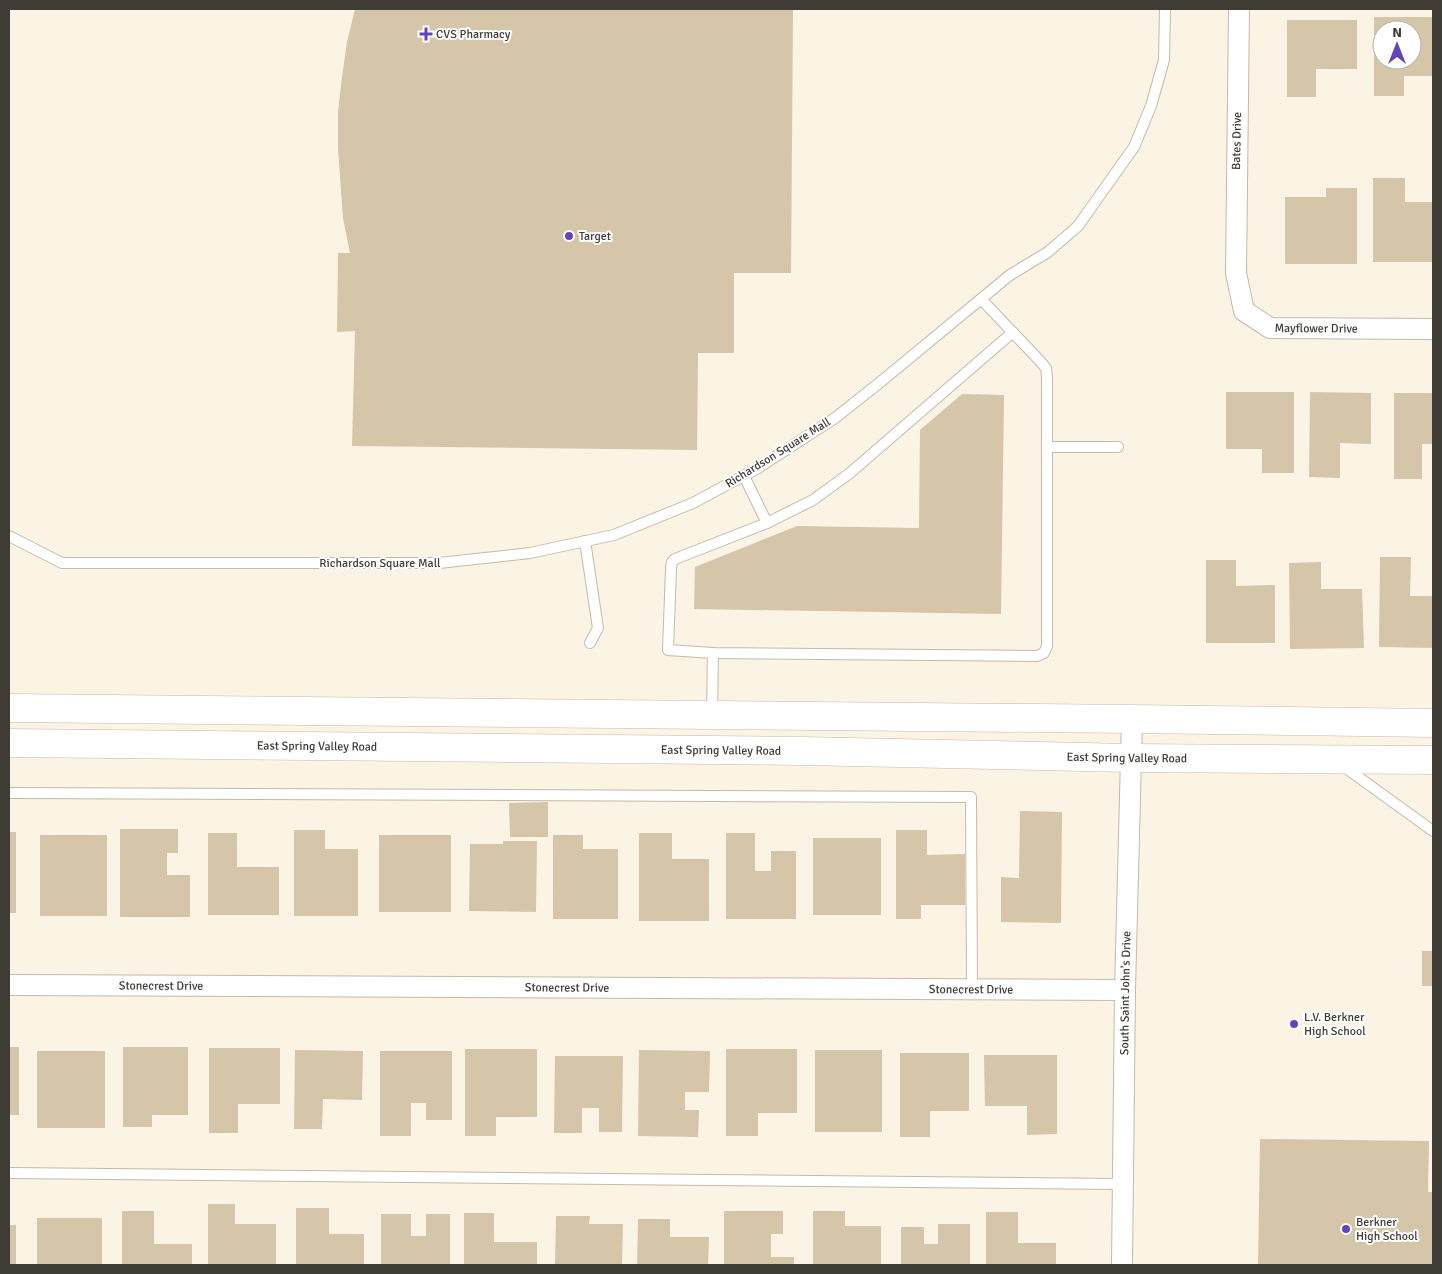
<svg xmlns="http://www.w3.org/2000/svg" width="1442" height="1274" font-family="Signika,sans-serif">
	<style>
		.building { fill: #d5c5a9; fill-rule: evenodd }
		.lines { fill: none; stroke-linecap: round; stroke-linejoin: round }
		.lane-casing { stroke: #c3baac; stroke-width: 12 }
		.street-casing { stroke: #c3baac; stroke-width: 22 }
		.secondary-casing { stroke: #c3baac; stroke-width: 29 }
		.lane { stroke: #fff; stroke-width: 10 }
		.street { stroke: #fff; stroke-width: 20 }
		.secondary { stroke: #fff; stroke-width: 28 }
		.poi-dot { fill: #6444bc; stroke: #fff; stroke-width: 2 }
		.labels { text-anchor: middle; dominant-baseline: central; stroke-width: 4; stroke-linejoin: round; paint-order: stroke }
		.poi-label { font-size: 12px; fill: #3f3c36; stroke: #fff; text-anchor: start }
		.street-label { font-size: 12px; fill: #3f3c36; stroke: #fff }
	</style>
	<rect width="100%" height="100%" fill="#fbf3e3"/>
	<g class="building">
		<path d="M 355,9 L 793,9 L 791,273 L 734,273 L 734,353 L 698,353 L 697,450 L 352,446 L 355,331 L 337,332 L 338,253 L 350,253 L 343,218 L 338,148 L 338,112 L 342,77 L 347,42 Z"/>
		<path d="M 1374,17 L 1433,17 L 1433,76 L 1404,76 L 1404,96 L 1374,96 ZM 1382,30 L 1412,30 L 1412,60 L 1382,60 Z"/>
		<path d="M 1287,20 L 1357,20 L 1357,69 L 1316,69 L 1316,97 L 1287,97 Z"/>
		<path d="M 1373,178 L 1405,178 L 1405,202 L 1433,202 L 1433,262 L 1373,262 Z"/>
		<path d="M 1326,188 L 1357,188 L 1357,264 L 1285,264 L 1285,197 L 1326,197 Z"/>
		<path d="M 1226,392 L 1294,392 L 1294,473 L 1262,473 L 1262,449 L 1226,449 Z"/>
		<path d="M 1310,392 L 1371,393 L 1371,444 L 1340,443 L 1340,478 L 1309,477 Z"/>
		<path d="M 1394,393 L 1433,393 L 1433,444 L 1422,444 L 1422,479 L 1394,479 Z"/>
		<path d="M 962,394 L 1004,395 L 1001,614 L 694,609 L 695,567 L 797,526 L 919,528 L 920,430 Z"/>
		<path d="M 1380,557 L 1411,557 L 1410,596 L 1433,596 L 1433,648 L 1379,647 Z"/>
		<path d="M 1206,560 L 1236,560 L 1236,586 L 1275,585 L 1275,643 L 1206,643 Z"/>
		<path d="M 1321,562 L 1321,589 L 1362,589 L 1364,648 L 1290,649 L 1289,563 Z"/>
		<path d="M 548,802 L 548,837 L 510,837 L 509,803 Z"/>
		<path d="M 1020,811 L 1062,812 L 1061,923 L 1001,922 L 1001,877 L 1019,878 Z"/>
		<path d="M 120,829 L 178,829 L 178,853 L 167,853 L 167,875 L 190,875 L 190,917 L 120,917 Z"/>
		<path d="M 294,830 L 325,830 L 325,849 L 358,849 L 358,916 L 294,916 Z"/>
		<path d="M 896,830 L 927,830 L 927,855 L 965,854 L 965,905 L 921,905 L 921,919 L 896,919 Z"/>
		<rect x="9" y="832" width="7" height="81"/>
		<path d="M 208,833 L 237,833 L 237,867 L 279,867 L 279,915 L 208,915 Z"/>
		<path d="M 639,833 L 672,833 L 672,859 L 709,859 L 709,921 L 639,921 Z"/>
		<path d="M 726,833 L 755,833 L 755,871 L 771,871 L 771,851 L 796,851 L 796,919 L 726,919 Z"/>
		<rect x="40" y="835" width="67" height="81"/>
		<rect x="379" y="835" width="72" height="77"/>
		<path d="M 553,835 L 583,835 L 583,849 L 618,849 L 618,919 L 553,919 Z"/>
		<rect x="813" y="838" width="68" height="77"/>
		<path d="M 503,841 L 537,841 L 536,912 L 469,911 L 470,844 L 503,844 Z"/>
		<rect x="1422" y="951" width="11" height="35"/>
		<rect x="9" y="1047" width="10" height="68"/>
		<path d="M 123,1047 L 188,1047 L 188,1115 L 152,1115 L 152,1127 L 123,1127 Z"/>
		<path d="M 209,1048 L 280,1048 L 280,1104 L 238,1104 L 238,1133 L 209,1133 Z"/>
		<path d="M 465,1049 L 537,1049 L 537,1117 L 496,1117 L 496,1136 L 465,1136 Z"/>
		<path d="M 726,1049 L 797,1049 L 797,1113 L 758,1113 L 758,1136 L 726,1136 Z"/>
		<path d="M 295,1050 L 363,1051 L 362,1100 L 323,1099 L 322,1129 L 294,1129 Z"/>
		<path d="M 639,1050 L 710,1051 L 709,1092 L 685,1092 L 685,1110 L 699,1110 L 698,1137 L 638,1136 Z"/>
		<rect x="815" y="1050" width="67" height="82"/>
		<rect x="37" y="1051" width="68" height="77"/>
		<path d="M 380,1051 L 452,1051 L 452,1120 L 426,1120 L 426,1103 L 411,1103 L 411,1136 L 380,1136 Z"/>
		<path d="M 900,1053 L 969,1053 L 969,1111 L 930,1111 L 930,1137 L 900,1137 Z"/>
		<path d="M 984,1055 L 1057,1055 L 1057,1134 L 1027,1135 L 1027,1106 L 985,1106 Z"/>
		<path d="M 555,1056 L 623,1056 L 622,1132 L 599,1132 L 599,1108 L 582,1108 L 582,1133 L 554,1133 Z"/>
		<path d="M 1260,1139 L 1429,1141 L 1428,1192 L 1433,1192 L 1433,1265 L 1258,1265 Z"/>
		<path d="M 208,1204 L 235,1204 L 235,1224 L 276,1224 L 276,1265 L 208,1265 Z"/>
		<path d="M 296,1208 L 329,1208 L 329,1234 L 364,1234 L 364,1265 L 296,1265 Z"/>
		<path d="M 122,1211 L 154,1211 L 154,1244 L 192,1244 L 192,1265 L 122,1265 Z"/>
		<path d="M 724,1211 L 783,1211 L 783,1234 L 771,1234 L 771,1257 L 794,1257 L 794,1265 L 724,1265 Z"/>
		<path d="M 813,1211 L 845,1211 L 845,1226 L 881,1226 L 881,1265 L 813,1265 Z"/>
		<path d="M 986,1212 L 1018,1212 L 1018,1243 L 1056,1243 L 1056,1265 L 986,1265 Z"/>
		<path d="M 464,1213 L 494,1213 L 494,1242 L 537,1242 L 537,1265 L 464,1265 Z"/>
		<path d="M 381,1214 L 411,1214 L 411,1236 L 426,1236 L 426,1214 L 450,1214 L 450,1265 L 381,1265 Z"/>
		<path d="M 556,1216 L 590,1216 L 589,1224 L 623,1224 L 622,1265 L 555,1265 Z"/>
		<rect x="37" y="1218" width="65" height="47"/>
		<path d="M 638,1219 L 670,1219 L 670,1237 L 709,1237 L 708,1265 L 637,1265 Z"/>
		<path d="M 938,1224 L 970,1224 L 970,1265 L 901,1265 L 901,1227 L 924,1227 L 924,1244 L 938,1244 Z"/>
		<rect x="9" y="1225" width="7" height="40"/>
	</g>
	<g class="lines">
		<defs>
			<g id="lane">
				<path d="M 981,299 L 1039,360 L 1046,368 L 1047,377 L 1047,646 L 1044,653 L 1037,656 L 713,653 L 668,650 L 671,568 L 672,562 L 675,559 L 767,523 L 813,500 L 850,473 L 1013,332"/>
				<path d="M 1047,447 L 1118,447"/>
				<path d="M 744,476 L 767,523"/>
				<path d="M 9,536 L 62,563 L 439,563 L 530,553 L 614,535 L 693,503 L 758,468 L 835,418 L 878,384 L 1010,275 L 1048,252 L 1078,226 L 1134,147 L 1151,106 L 1164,60 L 1165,9"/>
				<path d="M 585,541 L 598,628 L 590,643"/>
				<path d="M 712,714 L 713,653"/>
				<path d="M 1343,766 L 1433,831"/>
				<path d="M 9,793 L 971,797 L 972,989"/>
				<path d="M 9,1173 L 1123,1184"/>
			</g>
			<g id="street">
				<path id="s1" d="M 1239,9 L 1236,273 L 1244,311 L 1270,328 L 1433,329"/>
				<path id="s2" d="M 9,985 L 1125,990"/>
				<path id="s3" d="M 1122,1265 L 1125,990 L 1132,719"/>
			</g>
			<g id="secondary">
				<path d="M 9,708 L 1132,719 L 1433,723"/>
				<path id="s4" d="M 9,743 L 802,751 L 1130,758 L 1433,760"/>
			</g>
		</defs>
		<use href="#lane" class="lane-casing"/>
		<use href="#street" class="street-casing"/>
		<use href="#secondary" class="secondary-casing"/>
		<use href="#lane" class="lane"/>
		<use href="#street" class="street"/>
		<use href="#secondary" class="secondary"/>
	</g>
	<g class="poi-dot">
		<path d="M423.5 26.5h5v5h5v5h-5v5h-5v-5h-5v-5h5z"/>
		<circle cx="569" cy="236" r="5"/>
		<circle cx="1294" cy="1024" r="5"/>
		<circle cx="1346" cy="1229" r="5"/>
	</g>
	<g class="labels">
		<g class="poi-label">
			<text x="436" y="34">CVS Pharmacy</text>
			<text x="579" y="236">Target</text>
			<text x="1304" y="1017">L.V. Berkner<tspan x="1304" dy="14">High School</tspan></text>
			<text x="1356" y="1222">Berkner<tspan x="1356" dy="14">High School</tspan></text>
		</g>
		<g class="street-label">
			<text transform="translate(1237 141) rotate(-89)">Bates Drive</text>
			<text stroke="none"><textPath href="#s1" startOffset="380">Mayflower Drive</textPath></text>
			<text transform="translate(778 453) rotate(-32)">Richardson Square Mall</text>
			<text x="380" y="563">Richardson Square Mall</text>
			<text stroke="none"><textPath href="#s4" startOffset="308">East Spring Valley Road</textPath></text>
			<text stroke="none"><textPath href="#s4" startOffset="712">East Spring Valley Road</textPath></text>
			<text stroke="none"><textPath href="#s4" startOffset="1118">East Spring Valley Road</textPath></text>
			<text stroke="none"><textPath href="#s2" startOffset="152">Stonecrest Drive</textPath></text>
			<text stroke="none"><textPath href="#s2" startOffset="558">Stonecrest Drive</textPath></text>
			<text stroke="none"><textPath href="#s2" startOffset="962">Stonecrest Drive</textPath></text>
			<text stroke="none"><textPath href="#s3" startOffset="272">South Saint John's Drive</textPath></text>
		</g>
	</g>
	<rect width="1442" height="1274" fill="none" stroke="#3f3c36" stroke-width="20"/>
	<g transform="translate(1397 45)"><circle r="24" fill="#ffffff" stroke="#b2b1af"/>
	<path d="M0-4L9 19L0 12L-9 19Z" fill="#6444bc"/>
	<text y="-8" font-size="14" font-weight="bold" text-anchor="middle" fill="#3f3c36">N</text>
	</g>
</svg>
